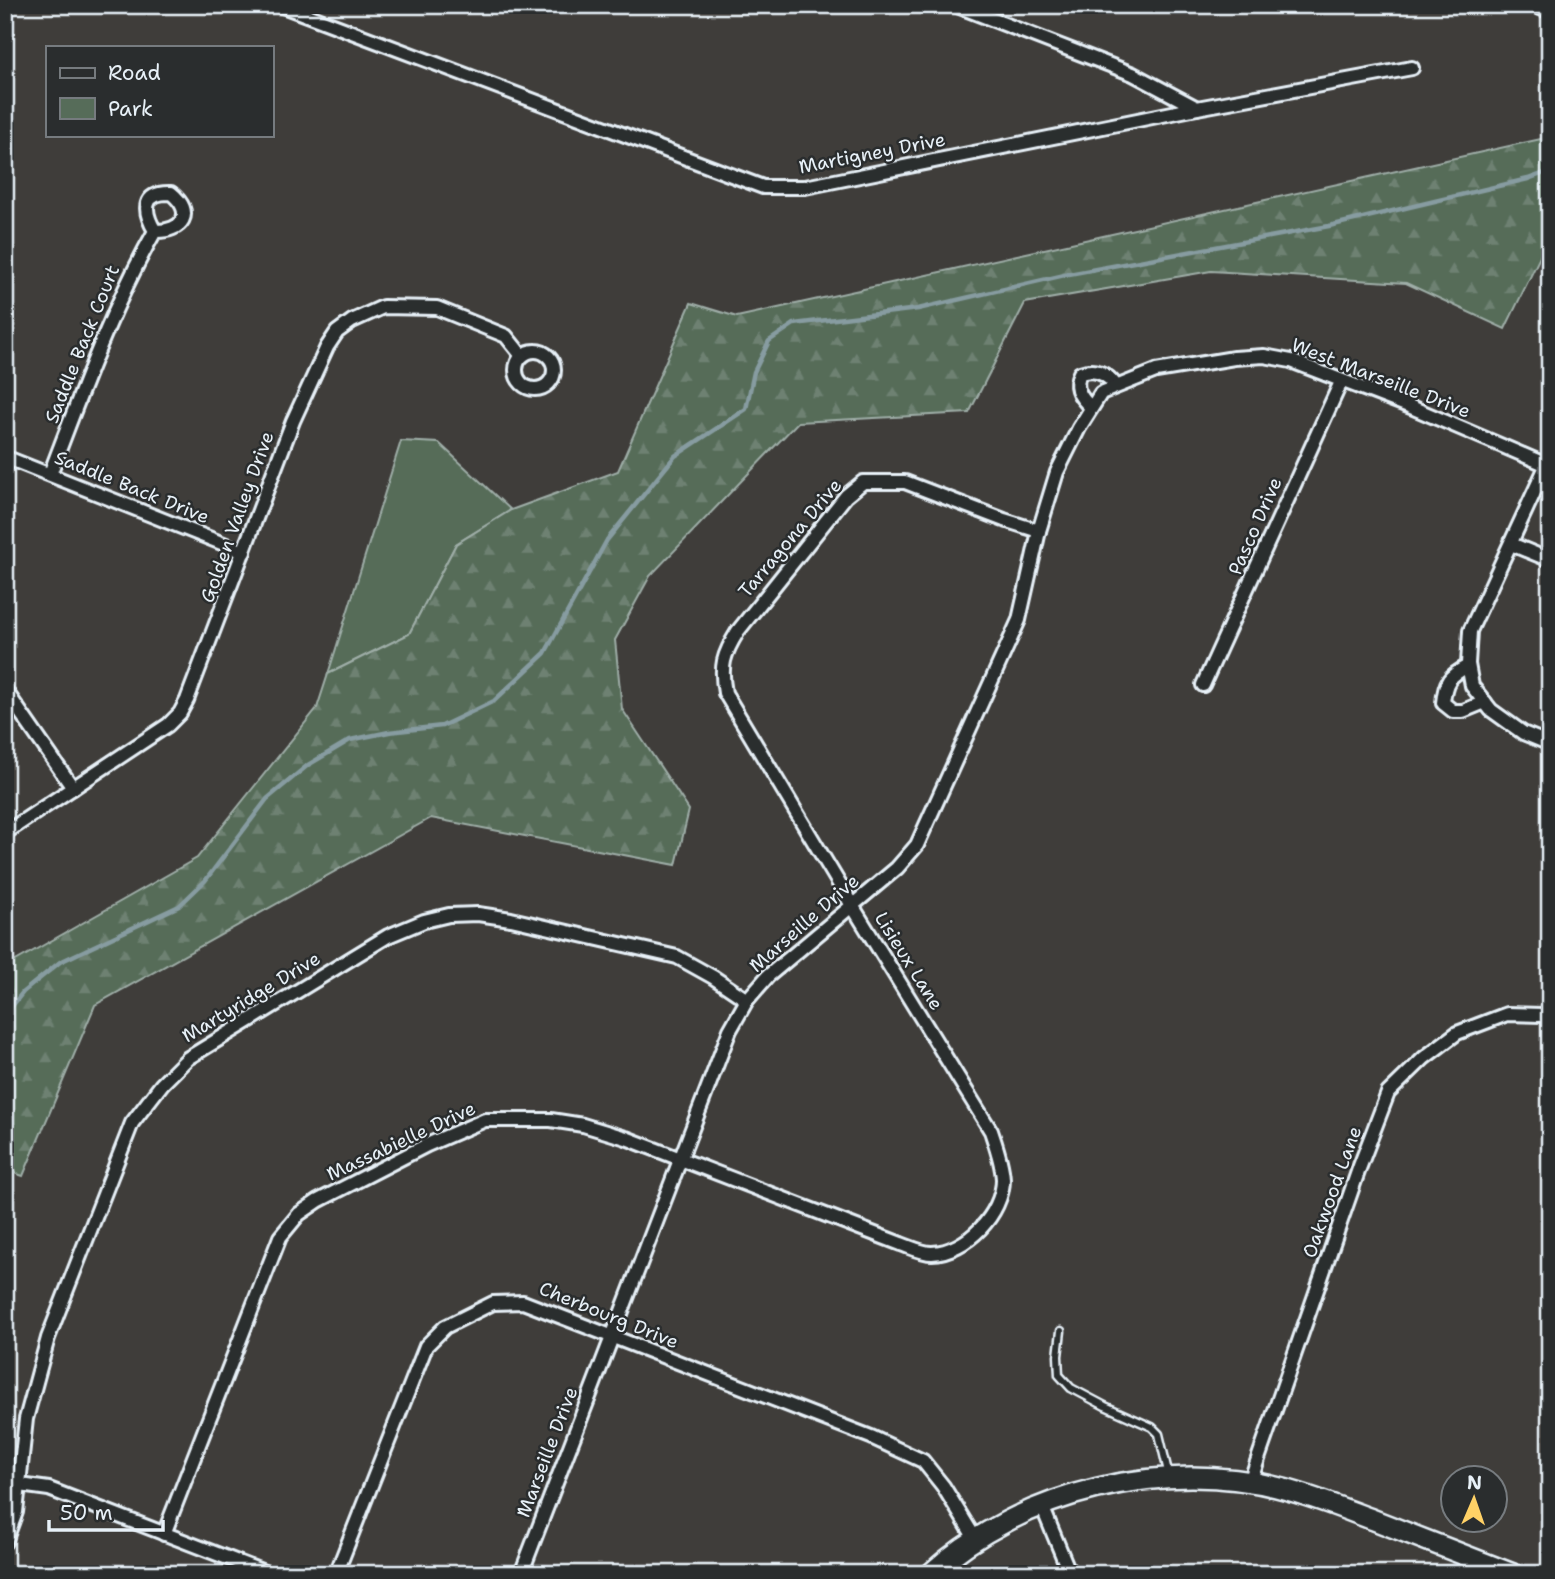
<svg xmlns="http://www.w3.org/2000/svg" width="1555" height="1579" font-family="'Shantell Sans',sans-serif">
	<style>
		.green { fill: #566c59; stroke: #9faea8; stroke-width: 2 }
		.forest { fill: url(#forest-firs); stroke: #9faea8; stroke-width: 2 }
		.lines { fill: none; stroke-linecap: round; stroke-linejoin: round }
		.stream { stroke: #879ca1; stroke-width: 4.5 }
		.lane-casing { stroke: #e8f1f8; stroke-width: 11 }
		.street-casing { stroke: #e8f1f8; stroke-width: 18 }
		.secondary-casing { stroke: #e8f1f8; stroke-width: 24 }
		.lane { stroke: #2a2d2e; stroke-width: 6 }
		.street { stroke: #2a2d2e; stroke-width: 12 }
		.secondary { stroke: #2a2d2e; stroke-width: 19 }
		.labels { text-anchor: middle; dominant-baseline: central; stroke-width: 5; stroke-linejoin: round; paint-order: stroke }
		.street-label { font-size: 19px; fill: #e8f1f8; stroke: #2a2d2e }
	</style>
	<defs>
		<pattern id="forest-firs" width="22" height="20" patternUnits="userSpaceOnUse" patternTransform="scale(1.75)"><rect width="22" height="20" fill="#566c59"/><path d="M5 1l3.5 6h-7zM16 11l3.5 6h-7z" fill="#6e8172"/></pattern>
	</defs>
	<rect width="100%" height="100%" fill="#3f3d3a"/>
	<filter id="ink" filterUnits="userSpaceOnUse"><feTurbulence type="fractalNoise" baseFrequency=".0143" numOctaves="2"/><feDisplacementMap in="SourceGraphic" scale="14" xChannelSelector="R" yChannelSelector="G"/><feConvolveMatrix kernelMatrix="1 2 1 2 8 2 1 2 1" color-interpolation-filters="sRGB"/></filter>
	<g filter="url(#ink)">
		<path class="green" d="M 401,441 L 439,443 L 511,510 L 456,544 L 409,634 L 328,674 Z"/>
		<path class="forest" d="M 1550,137 L 1550,236 L 1505,329 L 1406,283 L 1211,271 L 1025,303 L 969,413 L 798,422 L 650,576 L 615,640 L 622,709 L 689,810 L 676,865 L 431,818 L 95,1005 L 23,1176 L 5,1170 L 5,967 L 197,858 L 317,708 L 328,674 L 409,634 L 456,544 L 511,510 L 618,471 L 691,303 L 737,317 Z"/>
		<g class="lines">
			<path class="stream" d="M 5,1015 L 23,992 L 60,962 L 179,906 L 205,881 L 267,799 L 308,765 L 350,740 L 389,732 L 442,726 L 494,701 L 545,653 L 607,540 L 675,456 L 746,409 L 754,372 L 769,341 L 794,324 L 918,309 L 1069,274 L 1329,226 L 1528,179 L 1550,171"/>
			<defs>
				<path id="lane" d="M 1061,1331 L 1058,1356 L 1059,1375 L 1071,1388 L 1105,1406 L 1152,1427 L 1159,1434 L 1169,1476"/>
				<g id="street">
					<path d="M 280,5 L 763,187 L 805,187 L 1197,108 L 1412,68"/>
					<path d="M 955,5 L 1133,74 L 1197,108"/>
					<path d="M 1533,5 L 1550,12"/>
					<circle cx="535" cy="370" r="19"/>
					<path d="M 1091,407 C 1080,398 1073,387 1080,373 C 1095,368 1107,373 1116,386"/>
					<path d="M 5,457 L 244,552"/>
					<path d="M 1549,460 L 1470,631 L 1468,664 L 1472,686 L 1491,710 L 1523,733 L 1550,744"/>
					<path d="M 50,474 C 82,391 111,309 155,231 C 143,211 142,192 171,193 C 196,213 182,232 155,231"/>
					<path d="M 1511,544 L 1550,560"/>
					<path d="M 1468,666 C 1449,676 1445,681 1443,703 L 1453,711 L 1463,711 L 1485,702"/>
					<path d="M 1203,685 L 1341,382"/>
					<path d="M 5,690 L 73,788"/>
					<path d="M 5,833 L 168,725 L 180,713 L 187,700 L 293,421 L 327,347 L 337,332 L 352,321 L 383,307 L 437,308 L 506,336 L 522,356"/>
					<path d="M 1250,1482 L 1360,1166 L 1388,1093 L 1424,1058 L 1457,1033 L 1507,1014 L 1541,1015 L 1550,1018"/>
					<path d="M 20,1485 L 49,1489 L 269,1574"/>
					<path d="M 1042,1506 L 1070,1574"/>
					<path d="M 164,1534 L 280,1237 L 299,1214 L 318,1201 L 427,1145 L 485,1120 L 551,1120 L 583,1125 L 626,1138 L 901,1244 C 910,1247 922,1253 932,1253 C 966,1252 1003,1214 1003,1179 C 1002,1162 996,1146 991,1131 L 853,907 L 725,693 C 720,666 723,655 738,631 L 846,496 L 863,482 L 905,482 L 1004,520 L 1039,531"/>
					<path d="M 5,1542 L 16,1512 L 26,1419 L 48,1338 L 132,1123 L 162,1084 L 188,1058 L 388,936 L 424,921 L 449,915 L 478,914 L 511,919 L 677,957 L 713,977 L 747,1000"/>
					<path d="M 336,1574 L 426,1346 L 445,1327 L 493,1303 L 523,1302 L 871,1437 L 923,1461 L 943,1486 L 976,1540"/>
					<path d="M 521,1574 L 730,1030 L 747,1000 L 768,976 L 897,868 L 917,845 L 1019,620 L 1039,531 L 1057,472 L 1079,428 L 1101,393 L 1156,371 L 1234,358 L 1264,356 L 1291,361 L 1411,407 L 1547,465"/>
				</g>
				<path id="secondary" d="M 930,1574 C 1021,1491 1165,1457 1284,1489 C 1315,1497 1344,1509 1374,1520 C 1421,1538 1467,1556 1513,1574"/>
			</defs>
			<use href="#lane" class="lane-casing"/>
			<use href="#street" class="street-casing"/>
			<use href="#secondary" class="secondary-casing"/>
			<use href="#lane" class="lane"/>
			<use href="#street" class="street"/>
			<use href="#secondary" class="secondary"/>
		</g>
	</g>
	<g class="labels">
		<g class="street-label">
			<text transform="translate(872 153) rotate(-11)">Martigney Drive</text>
			<text transform="translate(82 344) rotate(-68)">Saddle Back Court</text>
			<text transform="translate(1381 378) rotate(21)">West Marseille Drive</text>
			<text transform="translate(132 487) rotate(22)">Saddle Back Drive</text>
			<text transform="translate(237 517) rotate(-70)">Golden Valley Drive</text>
			<text transform="translate(1255 526) rotate(-66)">Pasco Drive</text>
			<text transform="translate(790 538) rotate(-50)">Tarragona Drive</text>
			<text transform="translate(804 923) rotate(-41)">Marseille Drive</text>
			<text transform="translate(909 961) rotate(58)">Lisieux Lane</text>
			<text transform="translate(251 997) rotate(-31)">Martyridge Drive</text>
			<text transform="translate(401 1141) rotate(-25)">Massabielle Drive</text>
			<text transform="translate(1332 1192) rotate(-70)">Oakwood Lane</text>
			<text transform="translate(609 1315) rotate(22)">Cherbourg Drive</text>
			<text transform="translate(547 1452) rotate(-69)">Marseille Drive</text>
		</g>
	</g>
	<rect width="1555" height="1579" fill="none" stroke="#2a2d2e" stroke-width="28"/>
	<rect x="14" y="14" width="1527" height="1551" fill="none" stroke="#e8f1f8" stroke-width="2.5" filter="url(#ink)"/>
	<rect x="46" y="46" width="228" height="91" fill="#2a2d2e" stroke="#767b7f" stroke-width="2"/>
	<rect x="60" y="68" width="35" height="10" fill="#2a2d2e" stroke="#767b7f" stroke-width="2"/>
	<text x="108" y="80" font-size="21" fill="#e8f1f8">Road</text>
	<rect x="60" y="98" width="35" height="21" fill="#566c59" stroke="#767b7f" stroke-width="2"/>
	<text x="108" y="116" font-size="21" fill="#e8f1f8">Park</text>
	<g transform="translate(1474 1499) rotate(2)"><circle r="33" fill="#2a2d2e" stroke="#767b7f" stroke-width="2"/>
	<path d="M0-5L12 26L0 18L-12 26Z" fill="#ffd166"/>
	<text y="-10" font-size="19" font-weight="bold" text-anchor="middle" fill="#e8f1f8">N</text>
	</g>
	<path d="M49 1520v10h114v-10" fill="none" stroke="#e8f1f8" stroke-width="3.5"/>
	<text x="60" y="1520" font-size="21" fill="#e8f1f8" stroke="#2a2d2e" stroke-width="5" paint-order="stroke">50 m</text>
</svg>
